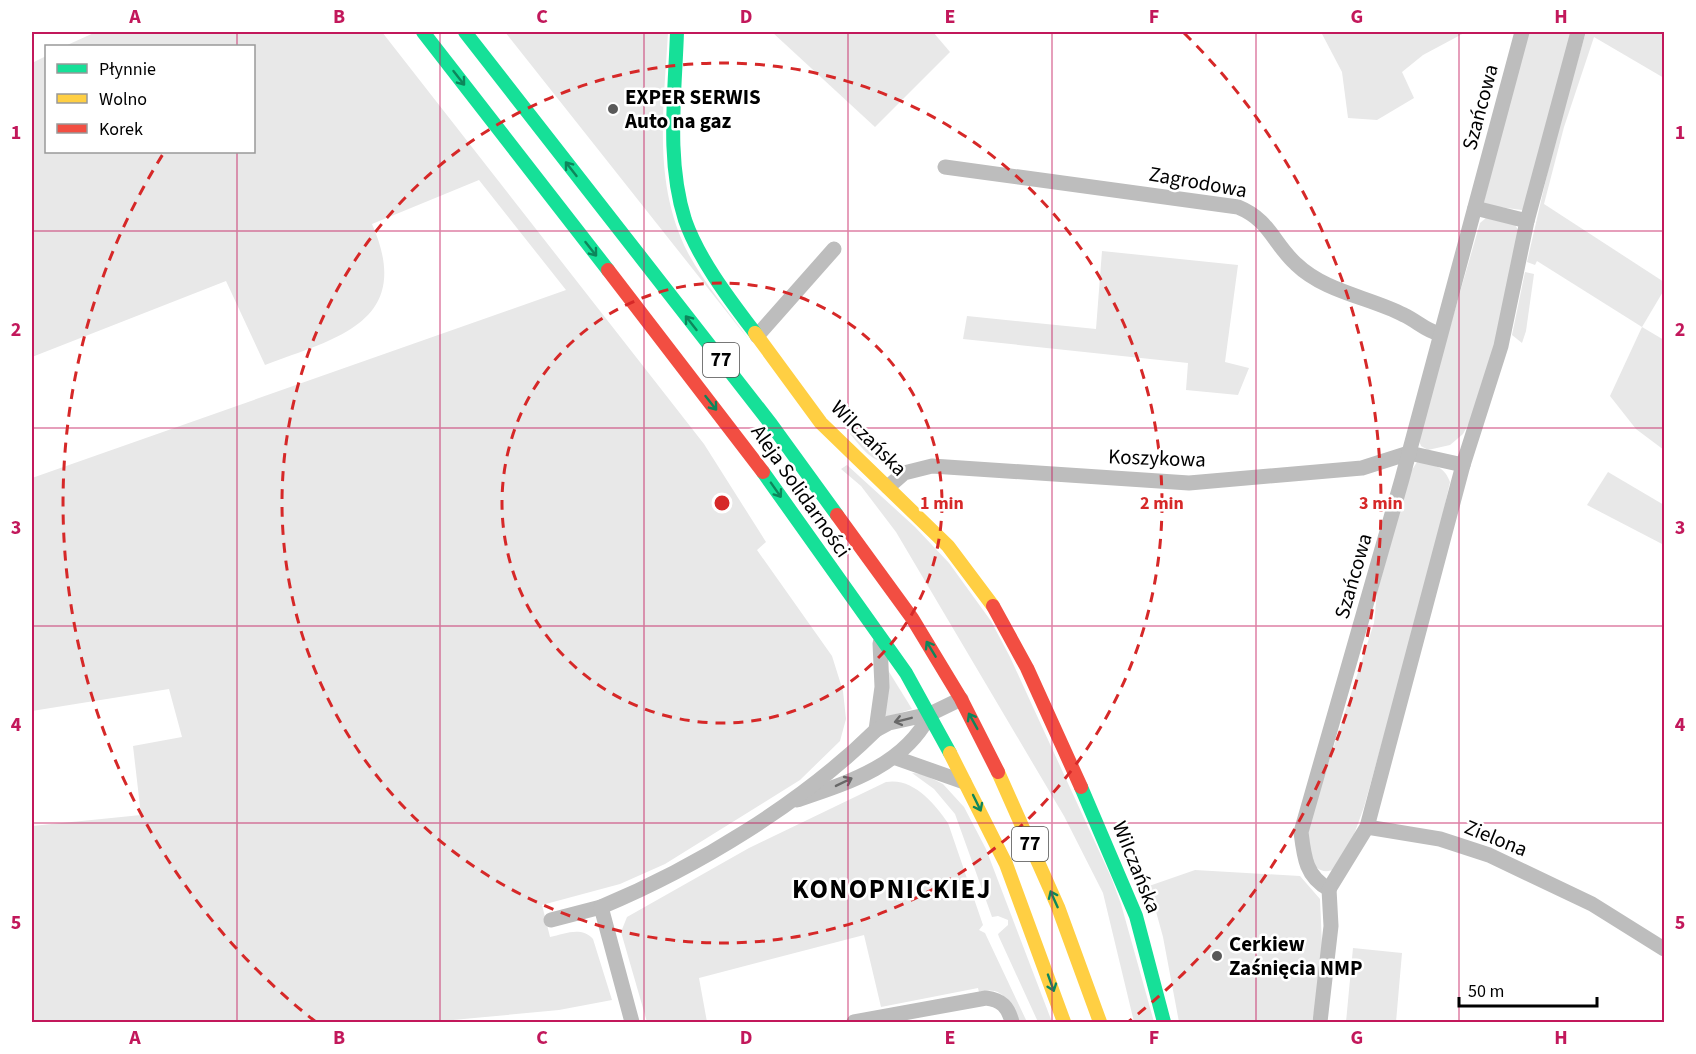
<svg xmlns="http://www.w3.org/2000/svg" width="1696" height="1054" font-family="'Source Sans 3',sans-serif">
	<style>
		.green { fill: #e8e8e8 }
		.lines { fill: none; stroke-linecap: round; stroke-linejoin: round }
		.street { stroke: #bdbdbd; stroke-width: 15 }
		.fast { stroke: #16e098; stroke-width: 14 }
		.slow { stroke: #ffcf43; stroke-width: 14 }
		.jam { stroke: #f24e42; stroke-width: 14 }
		.oneway { stroke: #0d865b }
		.oneway2 { stroke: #686868 }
		.grid { fill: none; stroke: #c2185b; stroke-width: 1.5; stroke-opacity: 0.55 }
		.ring { fill: none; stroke: #d62828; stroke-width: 3; stroke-dasharray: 10 8 }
		.poi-dot { fill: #595959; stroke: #fff; stroke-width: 2 }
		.labels { text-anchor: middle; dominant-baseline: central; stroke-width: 5; stroke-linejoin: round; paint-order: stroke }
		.shield { fill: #fff; stroke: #4c4c4c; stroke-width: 1.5 }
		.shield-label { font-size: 20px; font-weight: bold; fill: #000 }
		.poi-label { font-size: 21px; font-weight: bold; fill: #000; stroke: #fff; text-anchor: start }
		.street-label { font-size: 21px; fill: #000; stroke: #fff }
		.district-label { font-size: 27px; font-weight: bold; letter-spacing: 1.5px; fill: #000; stroke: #fff }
		.centre { fill: #d62828; stroke: #fff; stroke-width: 3 }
		.ring-label { font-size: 18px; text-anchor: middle; font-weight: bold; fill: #d62828; stroke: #fff; stroke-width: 5; stroke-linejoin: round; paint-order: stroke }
		.neatline { fill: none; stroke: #c2185b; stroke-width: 2 }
		.grid-label { font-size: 20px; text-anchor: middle; font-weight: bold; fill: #c2185b }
	</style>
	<rect width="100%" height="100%" fill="#fff"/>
	<g class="green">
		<path d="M 96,32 L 382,32 L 704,444 L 766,542 L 757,550 L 832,656 L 843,691 L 846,719 L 840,741 L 800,780 L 665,864 L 620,884 L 542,905 L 550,937 C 565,934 581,926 593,939 L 612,1000 L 559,1010 L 432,1022 L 32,1022 L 32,826 L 141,815 L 133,746 L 182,737 L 169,689 L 32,711 L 32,478 L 566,290 L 479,180 L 372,224 C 415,322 337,338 265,365 L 226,281 L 32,357 L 32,63 L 46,56 L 46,152 L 254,152 L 254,46 L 65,46 Z"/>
		<path d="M 505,32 L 668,32 C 664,107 652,183 688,253 C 704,283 729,312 749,340 Z"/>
		<path d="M 772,32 L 933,32 L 950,52 L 875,127 Z"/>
		<path d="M 1321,32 L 1466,32 L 1423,55 L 1402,72 L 1414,98 L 1377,120 L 1348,118 L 1342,72 Z"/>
		<path d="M 1527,32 L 1575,32 L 1526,207 L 1522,210 L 1483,205 Z"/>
		<path d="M 1586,32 L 1664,32 L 1664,78 L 1594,37 L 1564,127 L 1544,204 L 1664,282 L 1664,290 L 1642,327 L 1664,340 L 1664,450 L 1636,429 L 1610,396 L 1642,327 L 1537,261 L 1535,265 L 1527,262 L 1558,127 Z"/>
		<path d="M 1486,218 L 1513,221 L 1518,230 L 1500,328 L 1475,412 L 1463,434 L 1450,445 L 1428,450 L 1421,446 L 1418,438 L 1480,223 Z"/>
		<path d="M 1102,251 L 1238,265 L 1225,362 L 1249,368 L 1238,395 L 1186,390 L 1188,363 L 963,339 L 967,316 L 1096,329 Z"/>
		<path d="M 1525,272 L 1534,274 L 1526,331 L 1522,343 L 1512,335 Z"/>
		<path d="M 851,429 L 889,453 L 889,462 C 871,463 861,446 850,434 Z"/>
		<path d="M 1417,462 C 1433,465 1444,465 1450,482 L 1431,568 L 1364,807 L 1352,840 L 1336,869 C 1322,874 1318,870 1308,859 L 1308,826 L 1374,623 L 1377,593 L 1410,473 Z"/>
		<path d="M 847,465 L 915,527 L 949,563 L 991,621 L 1010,657 L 1111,877 L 1121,904 L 1154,1022 L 1134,1022 L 1103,893 L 1064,816 L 896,532 L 861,486 L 841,469 Z"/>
		<path d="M 1608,472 L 1664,505 L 1664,545 L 1587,505 Z"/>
		<path d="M 886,667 L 912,709 L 884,718 Z"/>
		<path d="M 912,773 L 923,774 L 943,784 L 964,807 L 986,849 L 1052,1022 L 1038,1022 L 999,937 L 998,934 L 1008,925 L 1008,920 L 998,916 L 992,917 L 955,814 L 934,789 Z"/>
		<path d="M 886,782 C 913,777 935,804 948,823 L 983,925 L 979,930 L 985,933 L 1027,1022 L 1018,1022 C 1010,1003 1004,985 979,992 L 978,988 L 881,1007 L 864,935 L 699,978 L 707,1022 L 647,1022 L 621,932 L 627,917 L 749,848 Z"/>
		<path d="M 1195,870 L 1300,876 L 1320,899 L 1323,968 L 1312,1022 L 1179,1022 L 1163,937 L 1149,886 Z"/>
		<path d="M 1353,948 L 1402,953 L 1396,1022 L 1346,1022 Z"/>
	</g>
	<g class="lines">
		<g class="street">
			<path d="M 945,167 L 1238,207 C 1270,220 1273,243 1296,264 C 1325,292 1369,297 1404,315 C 1417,321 1426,331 1440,334"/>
			<path d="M 1475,208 L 1527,221"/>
			<path d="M 757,336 L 834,249"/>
			<path d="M 888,487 L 904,473 L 932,466 L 1189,483 L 1362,468 L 1409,453 L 1463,465"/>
			<path d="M 876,730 L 882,687 L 880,643"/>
			<path d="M 896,758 L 964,782"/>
			<path d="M 797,800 C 848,783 905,765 930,714"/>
			<path d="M 1367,827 L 1440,839 L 1489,855 L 1592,904 L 1664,949"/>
			<path d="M 1329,889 C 1306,877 1304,857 1301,832 L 1402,479 L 1522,32"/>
			<path d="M 1329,889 L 1367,827 L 1463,465 L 1501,346 L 1527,221 L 1578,32"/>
			<path d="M 551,920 L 601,907"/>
			<path d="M 632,1022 L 601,907 C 697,867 802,803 876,730 L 889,723 L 930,714 L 961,699"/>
			<path d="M 854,1022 L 986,998 C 1002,1000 1008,1007 1012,1022"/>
			<path d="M 1320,1022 L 1331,926 L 1329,889"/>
		</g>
		<g class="fast">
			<path d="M 423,32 L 608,270"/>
			<path d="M 465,32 L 771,424 L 837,515"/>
			<path d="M 677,32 C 675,94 666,160 685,220 C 699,260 730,300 755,333"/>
			<path d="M 763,472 L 906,673 L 950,753"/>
			<path d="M 1081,787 L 1136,916 L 1164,1022"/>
		</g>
		<g class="slow">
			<path d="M 755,333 L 821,423 L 948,546 L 993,606"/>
			<path d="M 950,753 L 1006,864 L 1064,1022"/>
			<path d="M 998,772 L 1058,907 L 1100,1022"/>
		</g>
		<g class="jam">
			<path d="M 608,270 L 763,472"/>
			<path d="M 837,515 L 912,618 L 961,699 L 998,772"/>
			<path d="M 993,606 L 1027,668 L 1081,787"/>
		</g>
	</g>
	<defs><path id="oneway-shaft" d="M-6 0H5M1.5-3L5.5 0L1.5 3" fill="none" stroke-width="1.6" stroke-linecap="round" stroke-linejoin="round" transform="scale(1.5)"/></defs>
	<g class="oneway">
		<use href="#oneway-shaft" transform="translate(459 78) rotate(52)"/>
		<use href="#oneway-shaft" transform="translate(571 169) rotate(-128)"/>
		<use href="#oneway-shaft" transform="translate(591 249) rotate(52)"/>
		<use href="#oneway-shaft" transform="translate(691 323) rotate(-128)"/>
		<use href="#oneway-shaft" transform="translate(711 403) rotate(52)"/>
		<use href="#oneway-shaft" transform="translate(776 490) rotate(55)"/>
		<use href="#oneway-shaft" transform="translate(931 649) rotate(-121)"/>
		<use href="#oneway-shaft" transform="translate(973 721) rotate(-119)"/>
		<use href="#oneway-shaft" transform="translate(977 803) rotate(64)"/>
		<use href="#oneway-shaft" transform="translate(1054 899) rotate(-114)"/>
		<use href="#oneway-shaft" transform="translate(1051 983) rotate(70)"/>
	</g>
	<g class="oneway2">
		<use href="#oneway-shaft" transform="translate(903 720) rotate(166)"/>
		<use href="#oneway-shaft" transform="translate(844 782) rotate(-26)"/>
	</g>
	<path class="grid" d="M 237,32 L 237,46M 440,32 L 440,1022M 644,32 L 644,1022M 848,32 L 848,1022M 1052,32 L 1052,1022M 1256,32 L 1256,1022M 1459,32 L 1459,1022M 237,152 L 237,1022M 32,231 L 1664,231M 32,428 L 1664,428M 32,626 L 1664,626M 32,823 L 1664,823"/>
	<g class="ring">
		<circle cx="722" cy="503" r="220"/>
		<circle cx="722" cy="503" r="440"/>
		<path d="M316 1022A659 659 0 0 1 163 154M1184 33A659 659 0 0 1 1128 1022"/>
	</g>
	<g class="poi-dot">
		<circle cx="613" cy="109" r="6"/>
		<circle cx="1217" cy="956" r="6"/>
	</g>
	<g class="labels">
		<g class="shield">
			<rect x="703" y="343" width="36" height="34" rx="4.5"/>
			<rect x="1012" y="827" width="36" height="34" rx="4.5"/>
		</g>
		<g class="shield-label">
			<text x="721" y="360">77</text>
			<text x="1030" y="844">77</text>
		</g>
		<g class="poi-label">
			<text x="625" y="97">EXPER SERWIS<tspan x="625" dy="24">Auto na gaz</tspan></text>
			<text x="1229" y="944">Cerkiew<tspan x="1229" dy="24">Zaśnięcia NMP</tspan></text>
		</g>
		<g class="street-label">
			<text transform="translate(1480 107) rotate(-75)">Szańcowa</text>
			<text transform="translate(1198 182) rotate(10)">Zagrodowa</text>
			<text transform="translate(869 438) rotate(45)">WiIczańska</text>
			<text transform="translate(1157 458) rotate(2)">Koszykowa</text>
			<text transform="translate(801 491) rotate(55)">Aleja Solidarności</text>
			<text transform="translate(1353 576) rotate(-74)">Szańcowa</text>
			<text transform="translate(1496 838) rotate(22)">Zielona</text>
			<text transform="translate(1137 867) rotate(68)">WiIczańska</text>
		</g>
		<g class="district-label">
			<text x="892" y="889">KONOPNICKIEJ</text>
		</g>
	</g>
	<circle cx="722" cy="503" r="9" class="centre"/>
	<g class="ring-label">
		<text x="942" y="509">1 min</text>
		<text x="1162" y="509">2 min</text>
		<text x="1381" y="509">3 min</text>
	</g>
	<rect width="1696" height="1054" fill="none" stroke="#ffffff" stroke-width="66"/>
	<rect x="45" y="45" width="210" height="108" fill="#ffffff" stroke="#999999" stroke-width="1.5"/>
	<rect x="57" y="64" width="30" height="9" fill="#16e098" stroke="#999999" stroke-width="1.5"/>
	<text x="99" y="75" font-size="18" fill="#000000">Płynnie</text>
	<rect x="57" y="94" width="30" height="9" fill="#ffcf43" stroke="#999999" stroke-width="1.5"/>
	<text x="99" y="105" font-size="18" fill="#000000">Wolno</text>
	<rect x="57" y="124" width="30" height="9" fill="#f24e42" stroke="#999999" stroke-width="1.5"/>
	<text x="99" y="135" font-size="18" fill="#000000">Korek</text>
	<path d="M1459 997v9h138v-9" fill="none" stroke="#000000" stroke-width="3"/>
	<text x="1468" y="997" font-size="18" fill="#000000" stroke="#ffffff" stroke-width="4.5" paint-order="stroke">50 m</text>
	<rect x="33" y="33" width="1630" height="988" class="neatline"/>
	<g class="grid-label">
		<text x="135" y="23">A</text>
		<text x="339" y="23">B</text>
		<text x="542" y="23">C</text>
		<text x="746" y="23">D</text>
		<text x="950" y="23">E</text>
		<text x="1154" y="23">F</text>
		<text x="1357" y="23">G</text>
		<text x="1561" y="23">H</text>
		<text x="16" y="139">1</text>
		<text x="1680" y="139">1</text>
		<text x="16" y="336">2</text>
		<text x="1680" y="336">2</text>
		<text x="16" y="534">3</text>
		<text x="1680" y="534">3</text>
		<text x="16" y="731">4</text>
		<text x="1680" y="731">4</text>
		<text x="16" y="929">5</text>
		<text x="1680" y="929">5</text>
		<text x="135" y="1044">A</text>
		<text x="339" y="1044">B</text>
		<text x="542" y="1044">C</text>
		<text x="746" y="1044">D</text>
		<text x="950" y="1044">E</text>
		<text x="1154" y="1044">F</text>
		<text x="1357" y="1044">G</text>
		<text x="1561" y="1044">H</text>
	</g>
</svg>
